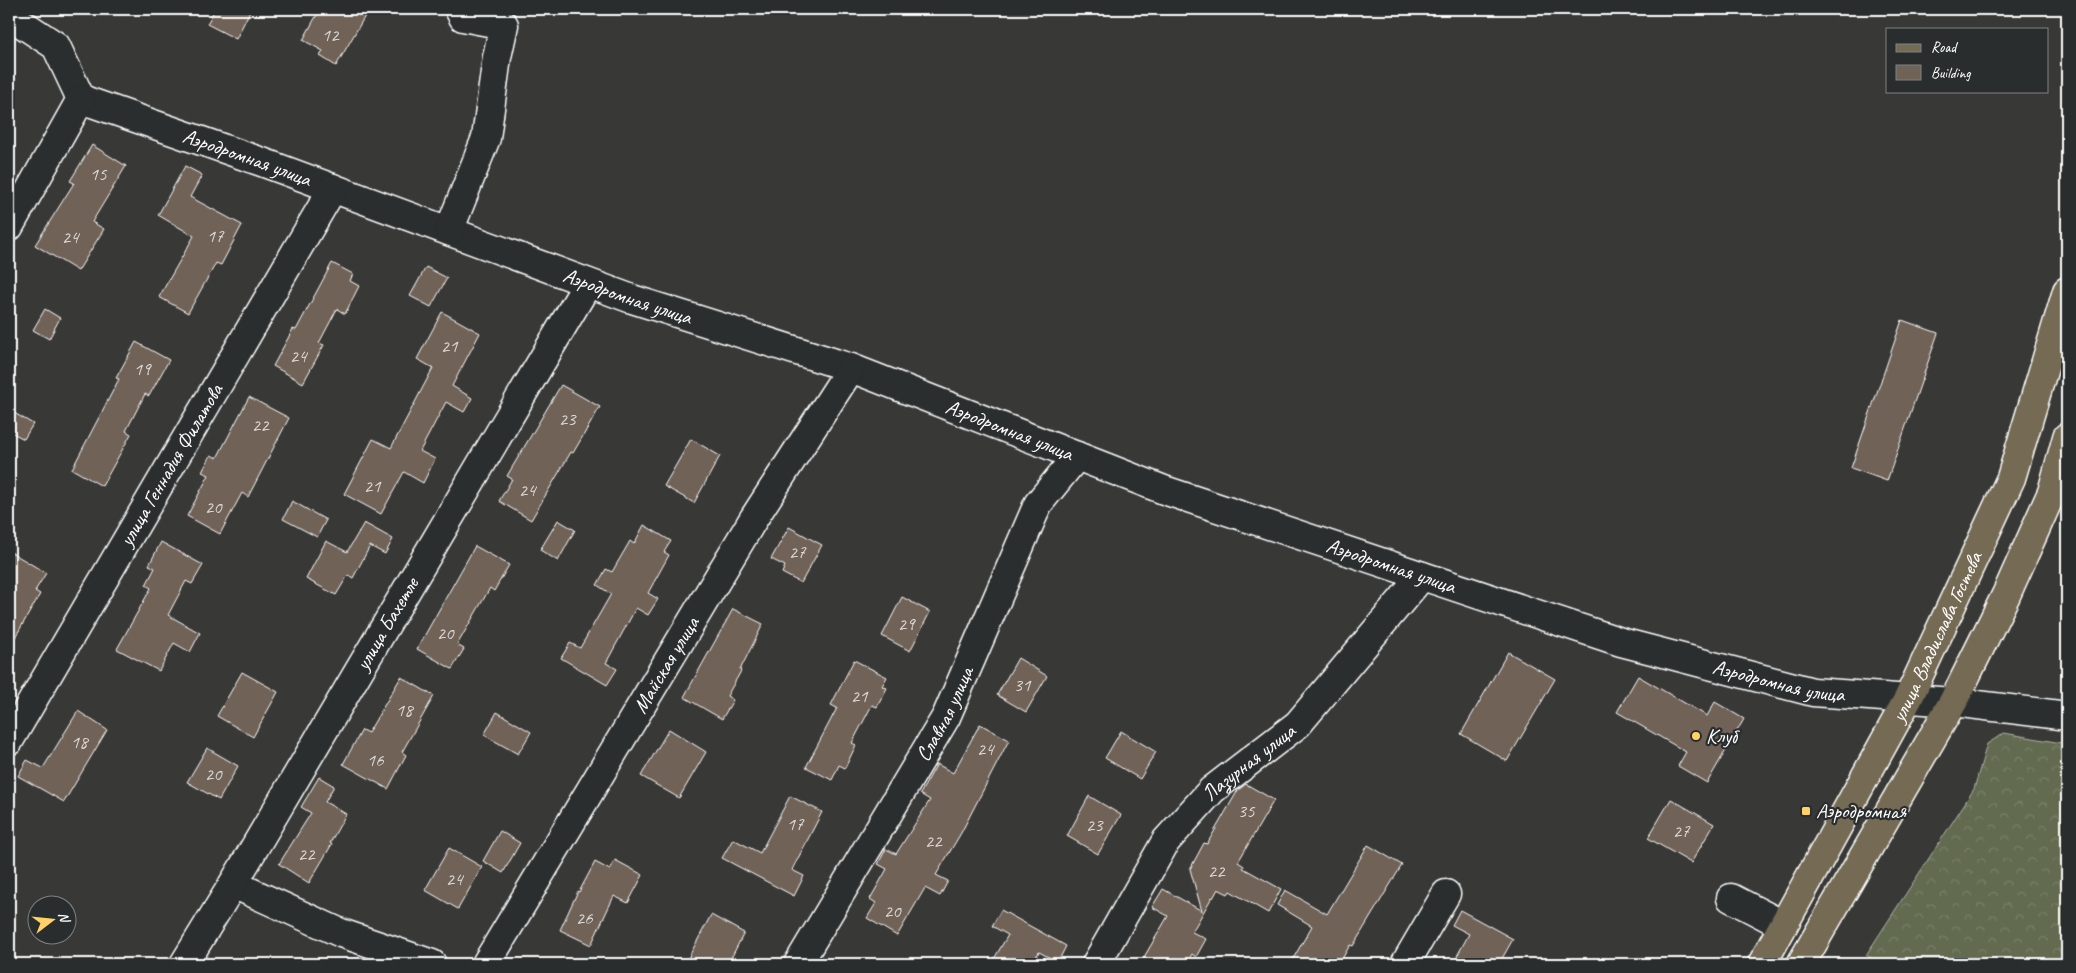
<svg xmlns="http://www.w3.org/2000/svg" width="2076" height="973" font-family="Caveat,sans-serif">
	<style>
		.forest { fill: url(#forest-crowns); stroke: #b0b4a8 }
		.building { fill: #6f6256; stroke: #fff }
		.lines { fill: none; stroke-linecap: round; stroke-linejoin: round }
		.minor-casing { stroke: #fff; stroke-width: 31 }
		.major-casing { stroke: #fff; stroke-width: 31 }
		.minor { stroke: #2a2d2e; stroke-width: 28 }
		.major { stroke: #756b52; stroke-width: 28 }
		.poi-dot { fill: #ffd166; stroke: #2a2d2e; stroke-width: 2 }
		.labels { text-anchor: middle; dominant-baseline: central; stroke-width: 4.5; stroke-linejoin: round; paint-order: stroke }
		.number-label { font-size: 19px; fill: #dbd8d5 }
		.street-label { font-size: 21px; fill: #fff; stroke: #2a2d2e }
		.poi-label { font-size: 21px; fill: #fff; stroke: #2a2d2e; text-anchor: start }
	</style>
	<defs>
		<pattern id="forest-crowns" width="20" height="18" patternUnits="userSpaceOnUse" patternTransform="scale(1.25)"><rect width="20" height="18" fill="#626a50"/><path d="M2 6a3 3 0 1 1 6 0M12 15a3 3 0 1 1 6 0" fill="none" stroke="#7a806a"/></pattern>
	</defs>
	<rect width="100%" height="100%" fill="#383836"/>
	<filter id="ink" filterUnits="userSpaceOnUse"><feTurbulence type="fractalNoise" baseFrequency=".02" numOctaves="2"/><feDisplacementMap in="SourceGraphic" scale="10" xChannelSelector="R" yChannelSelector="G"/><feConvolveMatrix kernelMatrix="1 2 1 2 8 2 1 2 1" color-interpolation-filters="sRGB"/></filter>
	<g filter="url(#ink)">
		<path class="forest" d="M 2004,733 L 2067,744 L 2067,964 L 1881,964 L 1866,955 L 1974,789 L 1987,744 Z"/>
		<g class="building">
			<path d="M 215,9 L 251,9 L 236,39 L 207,24 Z"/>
			<path d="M 320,9 L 369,9 L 336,66 L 320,56 L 323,51 L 303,40 Z"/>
			<path d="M 92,145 L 126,166 L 92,222 L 104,229 L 78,271 L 35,245 L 74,183 L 70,181 Z"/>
			<path d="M 185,166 L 202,175 L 190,197 L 242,225 L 221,265 L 216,263 L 188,313 L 159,297 L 194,236 L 158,215 Z"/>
			<path d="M 332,263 L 353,274 L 350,281 L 359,286 L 345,314 L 337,309 L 319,343 L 324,345 L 303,383 L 273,366 L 293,329 L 296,330 Z"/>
			<path d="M 426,267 L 447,278 L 431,307 L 410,296 Z"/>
			<path d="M 45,309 L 60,318 L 49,339 L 33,330 Z"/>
			<path d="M 442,312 L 480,333 L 452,386 L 472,398 L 464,412 L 446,402 L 420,451 L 435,459 L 423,483 L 404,472 L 381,514 L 344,494 L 373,439 L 391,448 L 433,368 L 417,359 Z"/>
			<path d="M 1902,320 L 1938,333 L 1887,481 L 1851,468 Z"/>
			<path d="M 136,342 L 169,360 L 149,396 L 145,394 L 126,431 L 131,434 L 102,486 L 72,469 L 119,379 L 116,378 Z"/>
			<path d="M 561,385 L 600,407 L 573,453 L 571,452 L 531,520 L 499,501 L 512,479 L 507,476 Z"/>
			<path d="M 249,397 L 289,418 L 248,497 L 242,493 L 220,534 L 187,516 L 209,475 L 202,472 L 211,455 L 217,458 Z"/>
			<path d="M 9,410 L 33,424 L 24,439 L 9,431 Z"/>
			<path d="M 691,439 L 720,456 L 694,503 L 664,486 Z"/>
			<path d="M 292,501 L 326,520 L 317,537 L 283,519 Z"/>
			<path d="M 558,520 L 575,530 L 558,561 L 540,550 Z"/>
			<path d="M 364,523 L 393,539 L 385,554 L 370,546 L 353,578 L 348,575 L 336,595 L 306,579 L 326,541 L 347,552 Z"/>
			<path d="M 644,525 L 671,541 L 664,552 L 669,555 L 648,593 L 658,599 L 648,615 L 636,608 L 606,663 L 617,669 L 607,685 L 561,658 L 570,643 L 580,648 L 611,594 L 597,585 L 606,569 L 612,572 L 630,541 L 634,544 Z"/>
			<path d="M 789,527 L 822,545 L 801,583 L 782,573 L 785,566 L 771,559 Z"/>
			<path d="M 161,542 L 203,565 L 192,584 L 186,581 L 168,615 L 200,633 L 190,652 L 174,643 L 159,671 L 117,649 L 151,588 L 146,585 L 155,568 L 149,565 Z"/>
			<path d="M 475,546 L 509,565 L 494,591 L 490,588 L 457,645 L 464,649 L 452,669 L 417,649 Z"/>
			<path d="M 9,551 L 46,573 L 35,591 L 40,594 L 9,648 Z"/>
			<path d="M 902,597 L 930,612 L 910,651 L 882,636 Z"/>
			<path d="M 733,609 L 763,624 L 740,670 L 741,671 L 727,696 L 733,700 L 722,719 L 684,697 Z"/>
			<path d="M 1508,652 L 1555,679 L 1507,761 L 1461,734 Z"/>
			<path d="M 1018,658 L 1047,676 L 1026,712 L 997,695 Z"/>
			<path d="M 854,660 L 887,677 L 882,686 L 887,688 L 877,707 L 872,705 L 852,743 L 856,745 L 845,768 L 839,765 L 832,780 L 806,767 L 837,708 L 831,705 Z"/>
			<path d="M 242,672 L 278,692 L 253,737 L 217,716 Z"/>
			<path d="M 1638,676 L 1707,716 L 1715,702 L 1744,719 L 1707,783 L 1678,766 L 1686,752 L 1617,712 Z"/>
			<path d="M 401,677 L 434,696 L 402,752 L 406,755 L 388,789 L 343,764 L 362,730 L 368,733 Z"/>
			<path d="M 78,711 L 107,730 L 64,802 L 18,776 L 27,760 L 43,768 Z"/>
			<path d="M 497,712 L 531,732 L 518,754 L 484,735 Z"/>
			<path d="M 980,724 L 1009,740 L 961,833 L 936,875 L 948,881 L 940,896 L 925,888 L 897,936 L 867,918 L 876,903 L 870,899 L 887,869 L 878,864 L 886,849 L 896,854 L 930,800 L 920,794 L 937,764 L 953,773 Z"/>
			<path d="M 669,729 L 706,752 L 679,798 L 641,776 Z"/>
			<path d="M 1121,731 L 1156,752 L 1140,779 L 1105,758 Z"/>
			<path d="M 207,748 L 238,766 L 219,800 L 187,782 Z"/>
			<path d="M 319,777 L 334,786 L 325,802 L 346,814 L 330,843 L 332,844 L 309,883 L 279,864 L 311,813 L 301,807 Z"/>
			<path d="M 1246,784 L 1274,800 L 1238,862 L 1244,866 L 1243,868 L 1281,889 L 1268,913 L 1230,891 L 1228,894 L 1218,889 L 1213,898 L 1212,897 L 1192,932 L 1206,939 L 1196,957 L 1192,954 L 1186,964 L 1140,964 L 1168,916 L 1152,907 L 1163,889 L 1202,911 L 1190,869 L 1204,843 L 1207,844 L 1238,790 Z"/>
			<path d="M 790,796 L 822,812 L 792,870 L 804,876 L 794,896 L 722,858 L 733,839 L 760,853 Z"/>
			<path d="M 1089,796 L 1121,815 L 1098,854 L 1067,836 Z"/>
			<path d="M 1671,799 L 1714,824 L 1691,863 L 1648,838 Z"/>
			<path d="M 500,831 L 520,843 L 503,873 L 483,861 Z"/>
			<path d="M 1368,845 L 1402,865 L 1353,946 L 1350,945 L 1339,964 L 1290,964 L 1312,926 L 1277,905 L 1285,890 L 1327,914 Z"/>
			<path d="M 449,848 L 482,867 L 458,909 L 425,890 Z"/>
			<path d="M 615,860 L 643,875 L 628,903 L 614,896 L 591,945 L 560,930 L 578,891 L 579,892 L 595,862 L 610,870 Z"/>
			<path d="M 1001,910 L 1066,946 L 1058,962 L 1039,952 L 1032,964 L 991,964 L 1008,935 L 992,926 Z"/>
			<path d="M 1460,910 L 1513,939 L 1499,964 L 1472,964 L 1457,956 L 1469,934 L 1452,925 Z"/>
			<path d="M 711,915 L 744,933 L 728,964 L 685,964 Z"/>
		</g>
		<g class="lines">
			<defs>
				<g id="minor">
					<path d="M 9,15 L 56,46 L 81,99"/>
					<path id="s1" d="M 81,99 L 262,162 L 632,299 L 851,368 L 1164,490 L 1621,642 L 1813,692 L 1953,702 L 2067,716"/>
					<path d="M 9,227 L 81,99"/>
					<path d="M 449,231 L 486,138 L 497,57 L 504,25 L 463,17 L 459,9"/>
					<path id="s2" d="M 9,741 L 333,188"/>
					<path d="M 233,884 L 341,933 L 432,964"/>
					<path d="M 1731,898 L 1783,925"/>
					<path id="s3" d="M 184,964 L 233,884 L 588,283"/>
					<path id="s4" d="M 486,964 L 754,518 L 851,368"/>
					<path id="s5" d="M 798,964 L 946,717 L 1038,504 L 1077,456"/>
					<path id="s6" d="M 1096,964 L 1166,841 L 1212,790 L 1298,724 L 1422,576"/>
					<path d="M 1405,964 L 1446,894"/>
				</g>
				<g id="major">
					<path id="s7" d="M 1762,964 L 1908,699 L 2011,478 L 2067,291"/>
					<path d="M 1801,964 L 1953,702 L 2006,595 L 2052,492 L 2067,437"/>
				</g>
			</defs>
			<use href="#minor" class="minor-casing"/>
			<use href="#major" class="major-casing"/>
			<use href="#minor" class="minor"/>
			<use href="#major" class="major"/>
		</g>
	</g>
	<g class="poi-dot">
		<circle cx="1696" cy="736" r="5"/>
		<rect x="1801" y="806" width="10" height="10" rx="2.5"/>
	</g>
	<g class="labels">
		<g class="number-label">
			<text x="330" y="35">12</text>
			<text x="98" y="174">15</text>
			<text x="215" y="236">17</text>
			<text x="70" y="237">24</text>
			<text x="449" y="346">21</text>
			<text x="298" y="356">24</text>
			<text x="142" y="369">19</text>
			<text x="567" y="419">23</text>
			<text x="260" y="425">22</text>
			<text x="372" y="486">21</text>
			<text x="527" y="490">24</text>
			<text x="213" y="507">20</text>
			<text x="797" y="552">27</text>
			<text x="906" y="624">29</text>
			<text x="445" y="633">20</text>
			<text x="1022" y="685">31</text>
			<text x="859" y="696">21</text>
			<text x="404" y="710">18</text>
			<text x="79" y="742">18</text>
			<text x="985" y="749">24</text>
			<text x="375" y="760">16</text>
			<text x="213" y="774">20</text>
			<text x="1246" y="811">35</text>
			<text x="795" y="824">17</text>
			<text x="1094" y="825">23</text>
			<text x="1681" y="831">27</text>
			<text x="933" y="841">22</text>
			<text x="306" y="854">22</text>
			<text x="1216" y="871">22</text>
			<text x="454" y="879">24</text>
			<text x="892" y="911">20</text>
			<text x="584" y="918">26</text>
		</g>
		<g class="street-label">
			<text stroke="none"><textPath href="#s1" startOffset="176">Аэродромная улица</textPath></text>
			<text stroke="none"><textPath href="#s1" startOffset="581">Аэродромная улица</textPath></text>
			<text stroke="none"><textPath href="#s1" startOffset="986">Аэродромная улица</textPath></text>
			<text stroke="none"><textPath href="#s2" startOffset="320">улица Геннадия Филатова</textPath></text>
			<text stroke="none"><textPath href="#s1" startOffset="1391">Аэродромная улица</textPath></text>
			<text stroke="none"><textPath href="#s3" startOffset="396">улица Бахетле</textPath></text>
			<text stroke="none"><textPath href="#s7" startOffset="371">улица Владислава Гостева</textPath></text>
			<text stroke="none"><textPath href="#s4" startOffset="349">Майская улица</textPath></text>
			<text stroke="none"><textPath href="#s1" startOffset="1796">Аэродромная улица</textPath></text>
			<text stroke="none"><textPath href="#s5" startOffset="290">Славная улица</textPath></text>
			<text stroke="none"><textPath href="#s6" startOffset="256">Лазурная улица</textPath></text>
		</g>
		<g class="poi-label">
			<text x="1706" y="736">Клуб</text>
			<text x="1816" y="811">Аэродромная</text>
		</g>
	</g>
	<rect width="2076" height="973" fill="none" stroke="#2a2d2e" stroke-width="30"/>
	<rect x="15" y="15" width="2046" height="943" fill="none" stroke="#fff" stroke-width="2" filter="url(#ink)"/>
	<rect x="1886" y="28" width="162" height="65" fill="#2a2d2e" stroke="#7f8182"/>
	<rect x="1896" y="44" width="25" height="8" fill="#756b52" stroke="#7f8182"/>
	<text x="1931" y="52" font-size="15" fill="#ffffff">Road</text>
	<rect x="1896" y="65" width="25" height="15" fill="#6f6256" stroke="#7f8182"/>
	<text x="1931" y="78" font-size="15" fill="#ffffff">Building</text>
	<g transform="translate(52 920) rotate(74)"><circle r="24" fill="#2a2d2e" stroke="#7f8182"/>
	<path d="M0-4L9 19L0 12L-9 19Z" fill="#ffd166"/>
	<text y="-8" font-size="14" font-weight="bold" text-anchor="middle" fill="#ffffff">N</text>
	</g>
</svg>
